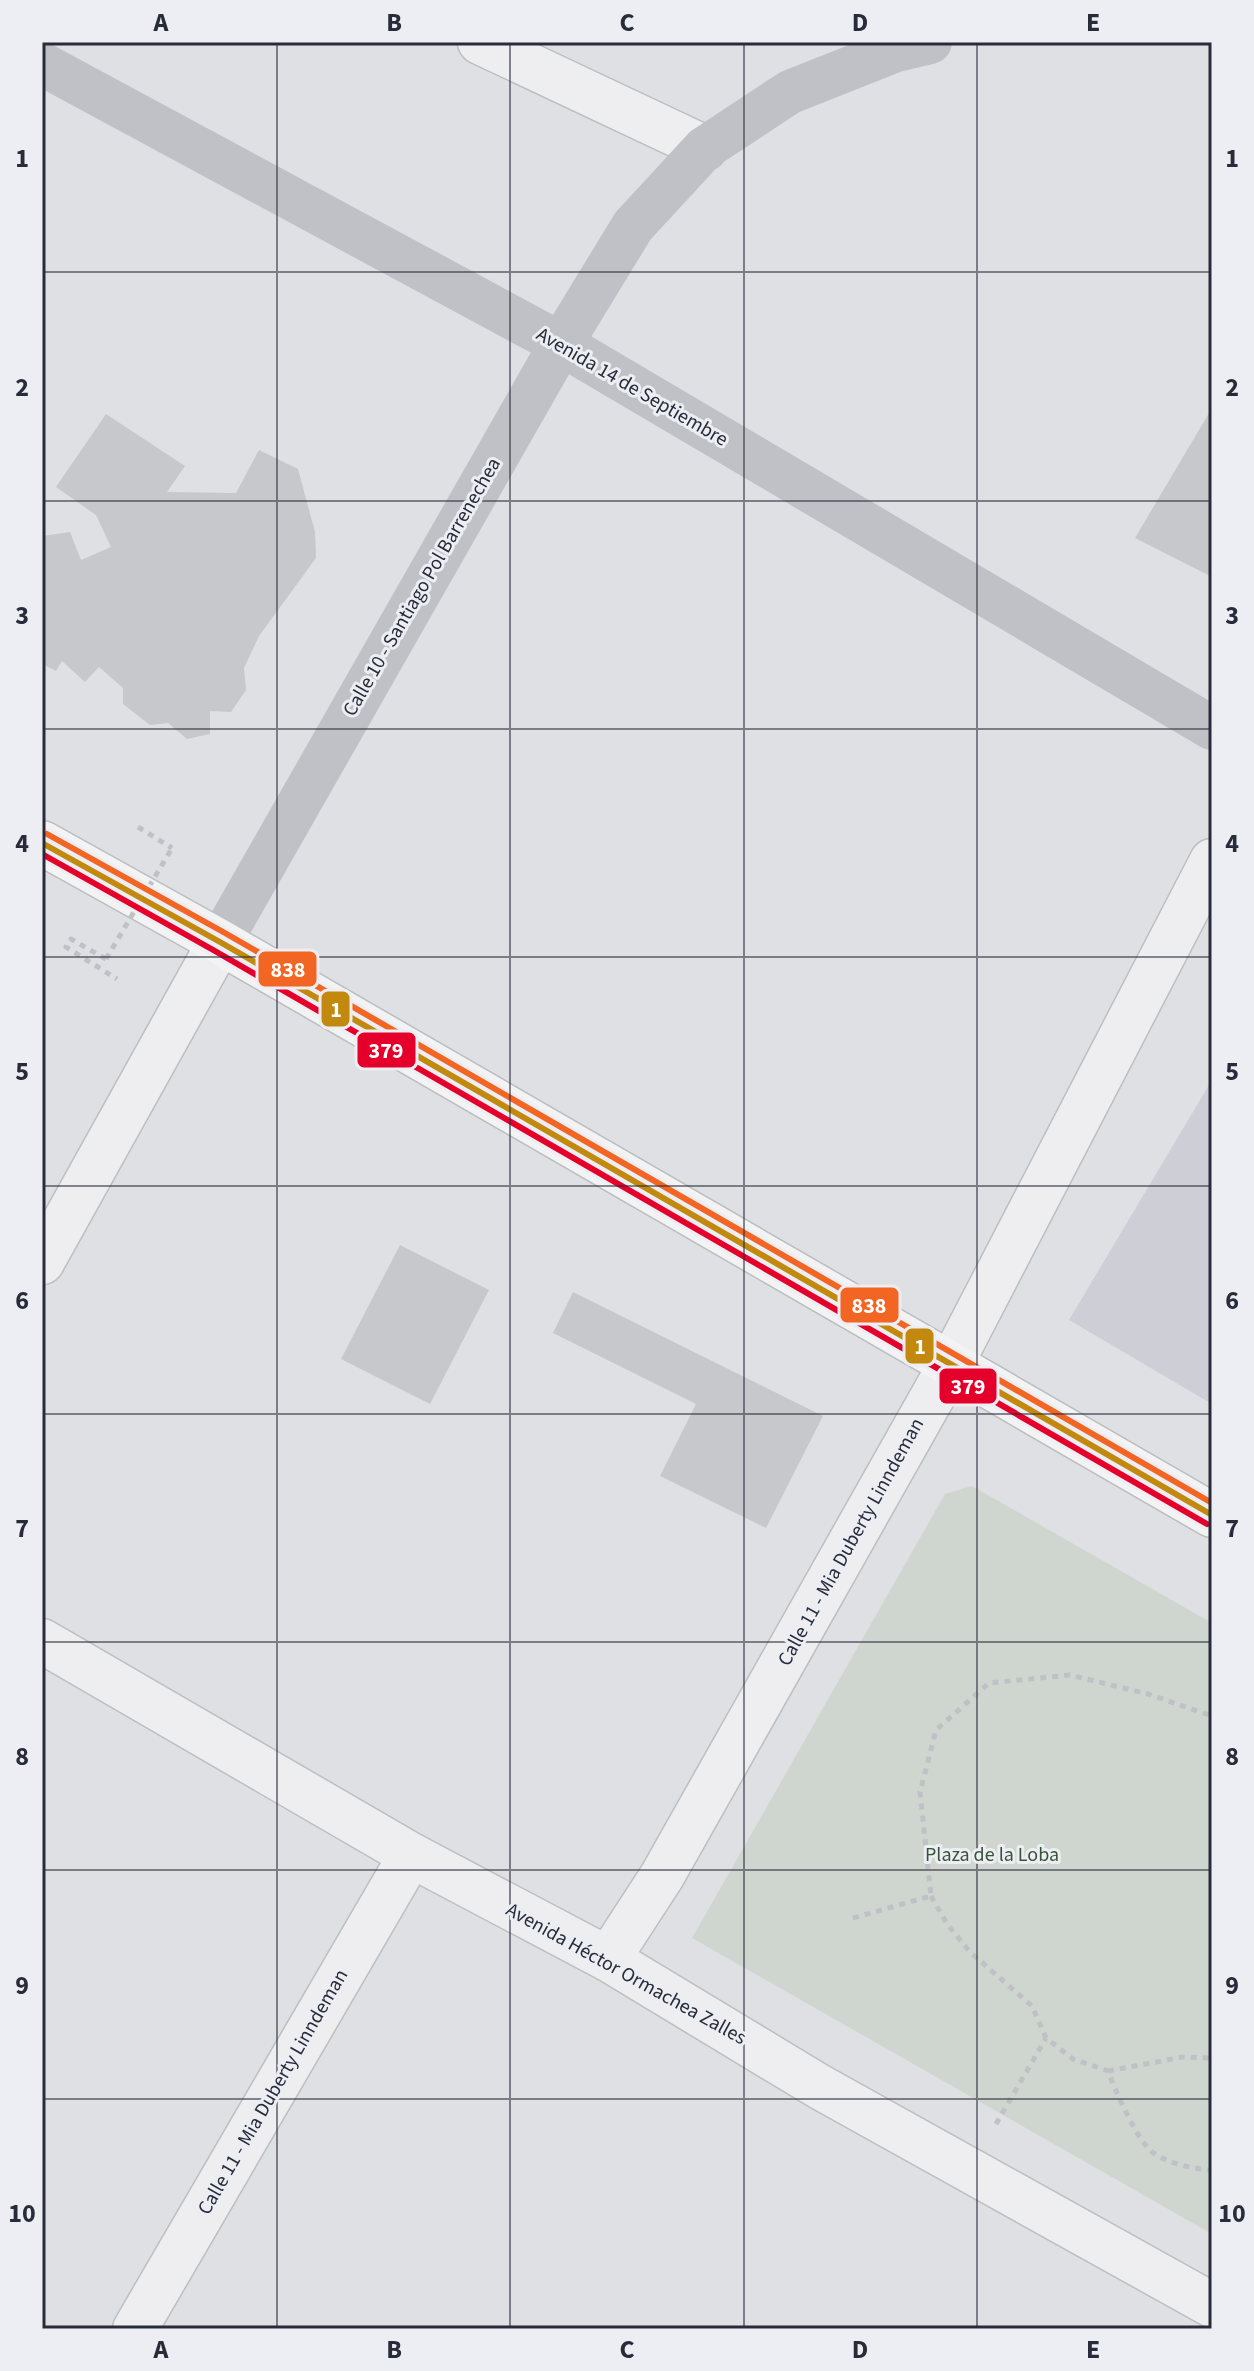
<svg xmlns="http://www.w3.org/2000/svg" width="1254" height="2371" font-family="'Source Sans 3',sans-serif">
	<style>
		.built { fill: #cecfd6 }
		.green { fill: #ced6cf }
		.building { fill: #c7c8cb }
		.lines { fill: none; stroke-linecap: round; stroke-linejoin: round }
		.minor-casing { stroke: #bdbec1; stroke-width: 47 }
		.tertiary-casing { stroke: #bdbec1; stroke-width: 47 }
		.primary-casing { stroke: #bcbdc1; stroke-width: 47 }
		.path { stroke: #c0c1c6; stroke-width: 5; stroke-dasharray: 6 6; stroke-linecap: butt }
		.minor { stroke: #eeeef0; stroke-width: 44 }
		.tertiary { stroke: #eeeef0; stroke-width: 44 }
		.secondary { stroke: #c0c1c6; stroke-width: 44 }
		.primary { stroke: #f3f3f4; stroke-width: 44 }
		.path-bridge { stroke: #c0c1c6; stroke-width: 5; stroke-dasharray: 6 6; stroke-linecap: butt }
		.bus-1-casing { stroke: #eceef3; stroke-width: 12 }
		.bus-2-casing { stroke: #eceef3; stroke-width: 12 }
		.bus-3-casing { stroke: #eceef3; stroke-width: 12 }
		.bus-1 { stroke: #c3880e; stroke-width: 6 }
		.bus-2 { stroke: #e4002b; stroke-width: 6 }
		.bus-3 { stroke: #f26522; stroke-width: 6 }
		.grid { fill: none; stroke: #282c3a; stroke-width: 2; stroke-opacity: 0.55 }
		.labels { text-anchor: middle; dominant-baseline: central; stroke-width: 6; stroke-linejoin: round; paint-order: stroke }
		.street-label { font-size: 20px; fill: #282c3a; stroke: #eceef3 }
		.park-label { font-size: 20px; fill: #385437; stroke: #eceef3 }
		.line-badge { stroke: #eceef3; stroke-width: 3 }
		.badge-label { font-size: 22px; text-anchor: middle; font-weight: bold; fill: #fff }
		.neatline { fill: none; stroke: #282c3a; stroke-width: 3 }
		.grid-label { font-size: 26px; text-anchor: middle; font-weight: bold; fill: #282c3a }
	</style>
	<rect width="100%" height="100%" fill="#dfe0e3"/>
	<path class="built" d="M 1212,1080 L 1212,1404 L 1069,1320 Z"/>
	<path class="green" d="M 972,1486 L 1212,1623 L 1212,2234 L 692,1938 L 945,1494 Z"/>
	<g class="building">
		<path d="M 1212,408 L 1212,577 L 1135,538 Z"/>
		<path d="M 106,414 L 185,466 L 167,492 L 236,493 L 259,450 L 298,469 L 315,532 L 316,558 L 259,636 L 244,668 L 246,690 L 231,712 L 210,711 L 210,734 L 187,739 L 168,723 L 150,725 L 123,704 L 123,688 L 99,667 L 85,682 L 62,661 L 56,671 L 42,664 L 42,536 L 70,532 L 81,560 L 111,547 L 96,515 L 56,487 Z"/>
		<path d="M 400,1245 L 489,1290 L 430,1404 L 341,1359 Z"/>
		<path d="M 573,1292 L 823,1416 L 766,1528 L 660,1476 L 696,1404 L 553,1333 Z"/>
	</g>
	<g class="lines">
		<defs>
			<g id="minor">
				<path d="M 480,42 L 705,148"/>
				<path d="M 951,1364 L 1212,861"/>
				<path d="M 608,1959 L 820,2087 L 1212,2305"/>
				<path d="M 135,2329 L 411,1855"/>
			</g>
			<g id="tertiary">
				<path d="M 42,1262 L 220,942"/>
				<path d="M 42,1641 L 411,1855 L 608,1959 L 662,1876 L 951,1364"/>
			</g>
			<path id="primary" d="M 42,843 L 220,942 L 1212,1515"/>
		</defs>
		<use href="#minor" class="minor-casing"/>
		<use href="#tertiary" class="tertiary-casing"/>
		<use href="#primary" class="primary-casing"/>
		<g class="path">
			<path d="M 138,827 L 172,848"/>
			<path d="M 106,959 L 71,939 L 66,947 L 117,979"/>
			<path d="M 931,1896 L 947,1924 L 970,1952 L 1032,2006 L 1046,2038 L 1073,2059 L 1108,2071 C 1115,2090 1136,2138 1151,2151 C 1165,2163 1194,2169 1212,2170"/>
			<path d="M 853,1918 L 931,1896 L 920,1792 L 936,1730 L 989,1683 L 1070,1675 L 1148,1694 L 1212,1716"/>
			<path d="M 1108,2071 L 1183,2057 L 1212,2058"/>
			<path d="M 996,2124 L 1046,2038"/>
		</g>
		<use href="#minor" class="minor"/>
		<use href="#tertiary" class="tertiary"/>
		<g class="secondary">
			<path d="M 42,64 L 561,344 L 1212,728"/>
			<path d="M 220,942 L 561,344 L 633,226 L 705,148 L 790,92 L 896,50 L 930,42"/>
		</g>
		<use href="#primary" class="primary"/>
		<path class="path-bridge" d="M 106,959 L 172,848"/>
		<defs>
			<path id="bus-1" d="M 42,843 L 220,942 L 1212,1515"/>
			<path id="bus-2" d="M 42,854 L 215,951 L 1207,1524"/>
			<path id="bus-3" d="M 47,834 L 225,933 L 1212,1503"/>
		</defs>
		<use href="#bus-1" class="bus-1-casing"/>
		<use href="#bus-2" class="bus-2-casing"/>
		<use href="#bus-3" class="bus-3-casing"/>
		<use href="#bus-1" class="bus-1"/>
		<use href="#bus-2" class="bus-2"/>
		<use href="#bus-3" class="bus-3"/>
	</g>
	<path class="grid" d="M 277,42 L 277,2329M 510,42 L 510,2329M 744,42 L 744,2329M 977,42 L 977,2329M 42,272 L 1212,272M 42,501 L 1212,501M 42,729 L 1212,729M 42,957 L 1212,957M 42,1186 L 1212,1186M 42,1414 L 1212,1414M 42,1642 L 1212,1642M 42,1870 L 1212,1870M 42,2099 L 1212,2099"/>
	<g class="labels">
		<g class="street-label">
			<text transform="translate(632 387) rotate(30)">Avenida 14 de Septiembre</text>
			<text transform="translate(422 587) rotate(-60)">Calle 10 - Santiago Pol Barrenechea</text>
			<text transform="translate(851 1542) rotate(-61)">Calle 11 - Mia Duberty Linndeman</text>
			<text transform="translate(626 1974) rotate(29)">Avenida Héctor Ormachea Zalles</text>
			<text transform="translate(273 2092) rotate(-60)">Calle 11 - Mia Duberty Linndeman</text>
		</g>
		<g class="park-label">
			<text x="992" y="1855">Plaza de la Loba</text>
		</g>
	</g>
	<g class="line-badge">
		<rect x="257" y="950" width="61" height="38" rx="8" fill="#f26522"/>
		<rect x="320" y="990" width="31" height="38" rx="8" fill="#c3880e"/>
		<rect x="356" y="1031" width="61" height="38" rx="8" fill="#e4002b"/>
		<rect x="839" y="1286" width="61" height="38" rx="8" fill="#f26522"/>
		<rect x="904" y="1327" width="31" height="38" rx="8" fill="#c3880e"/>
		<rect x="938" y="1367" width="60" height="38" rx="8" fill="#e4002b"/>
	</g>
	<g class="badge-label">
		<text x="288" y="977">838</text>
		<text x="336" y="1017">1</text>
		<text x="386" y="1058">379</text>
		<text x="869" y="1313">838</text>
		<text x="920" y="1354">1</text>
		<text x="968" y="1394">379</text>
	</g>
	<rect width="1254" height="2371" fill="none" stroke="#eceef3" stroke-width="88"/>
	<rect x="44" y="44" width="1166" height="2283" class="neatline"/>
	<g class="grid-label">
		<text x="161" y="31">A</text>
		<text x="394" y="31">B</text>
		<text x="627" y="31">C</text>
		<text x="860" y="31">D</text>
		<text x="1093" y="31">E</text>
		<text x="22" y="167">1</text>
		<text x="1232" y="167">1</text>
		<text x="22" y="396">2</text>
		<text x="1232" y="396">2</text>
		<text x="22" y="624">3</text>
		<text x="1232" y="624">3</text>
		<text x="22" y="852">4</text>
		<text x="1232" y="852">4</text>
		<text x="22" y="1080">5</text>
		<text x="1232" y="1080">5</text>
		<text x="22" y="1309">6</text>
		<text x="1232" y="1309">6</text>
		<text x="22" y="1537">7</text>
		<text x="1232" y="1537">7</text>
		<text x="22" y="1765">8</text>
		<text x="1232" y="1765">8</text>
		<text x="22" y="1994">9</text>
		<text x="1232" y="1994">9</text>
		<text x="22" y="2222">10</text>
		<text x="1232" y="2222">10</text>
		<text x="161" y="2358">A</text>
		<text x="394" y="2358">B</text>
		<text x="627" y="2358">C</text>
		<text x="860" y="2358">D</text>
		<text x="1093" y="2358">E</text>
	</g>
</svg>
